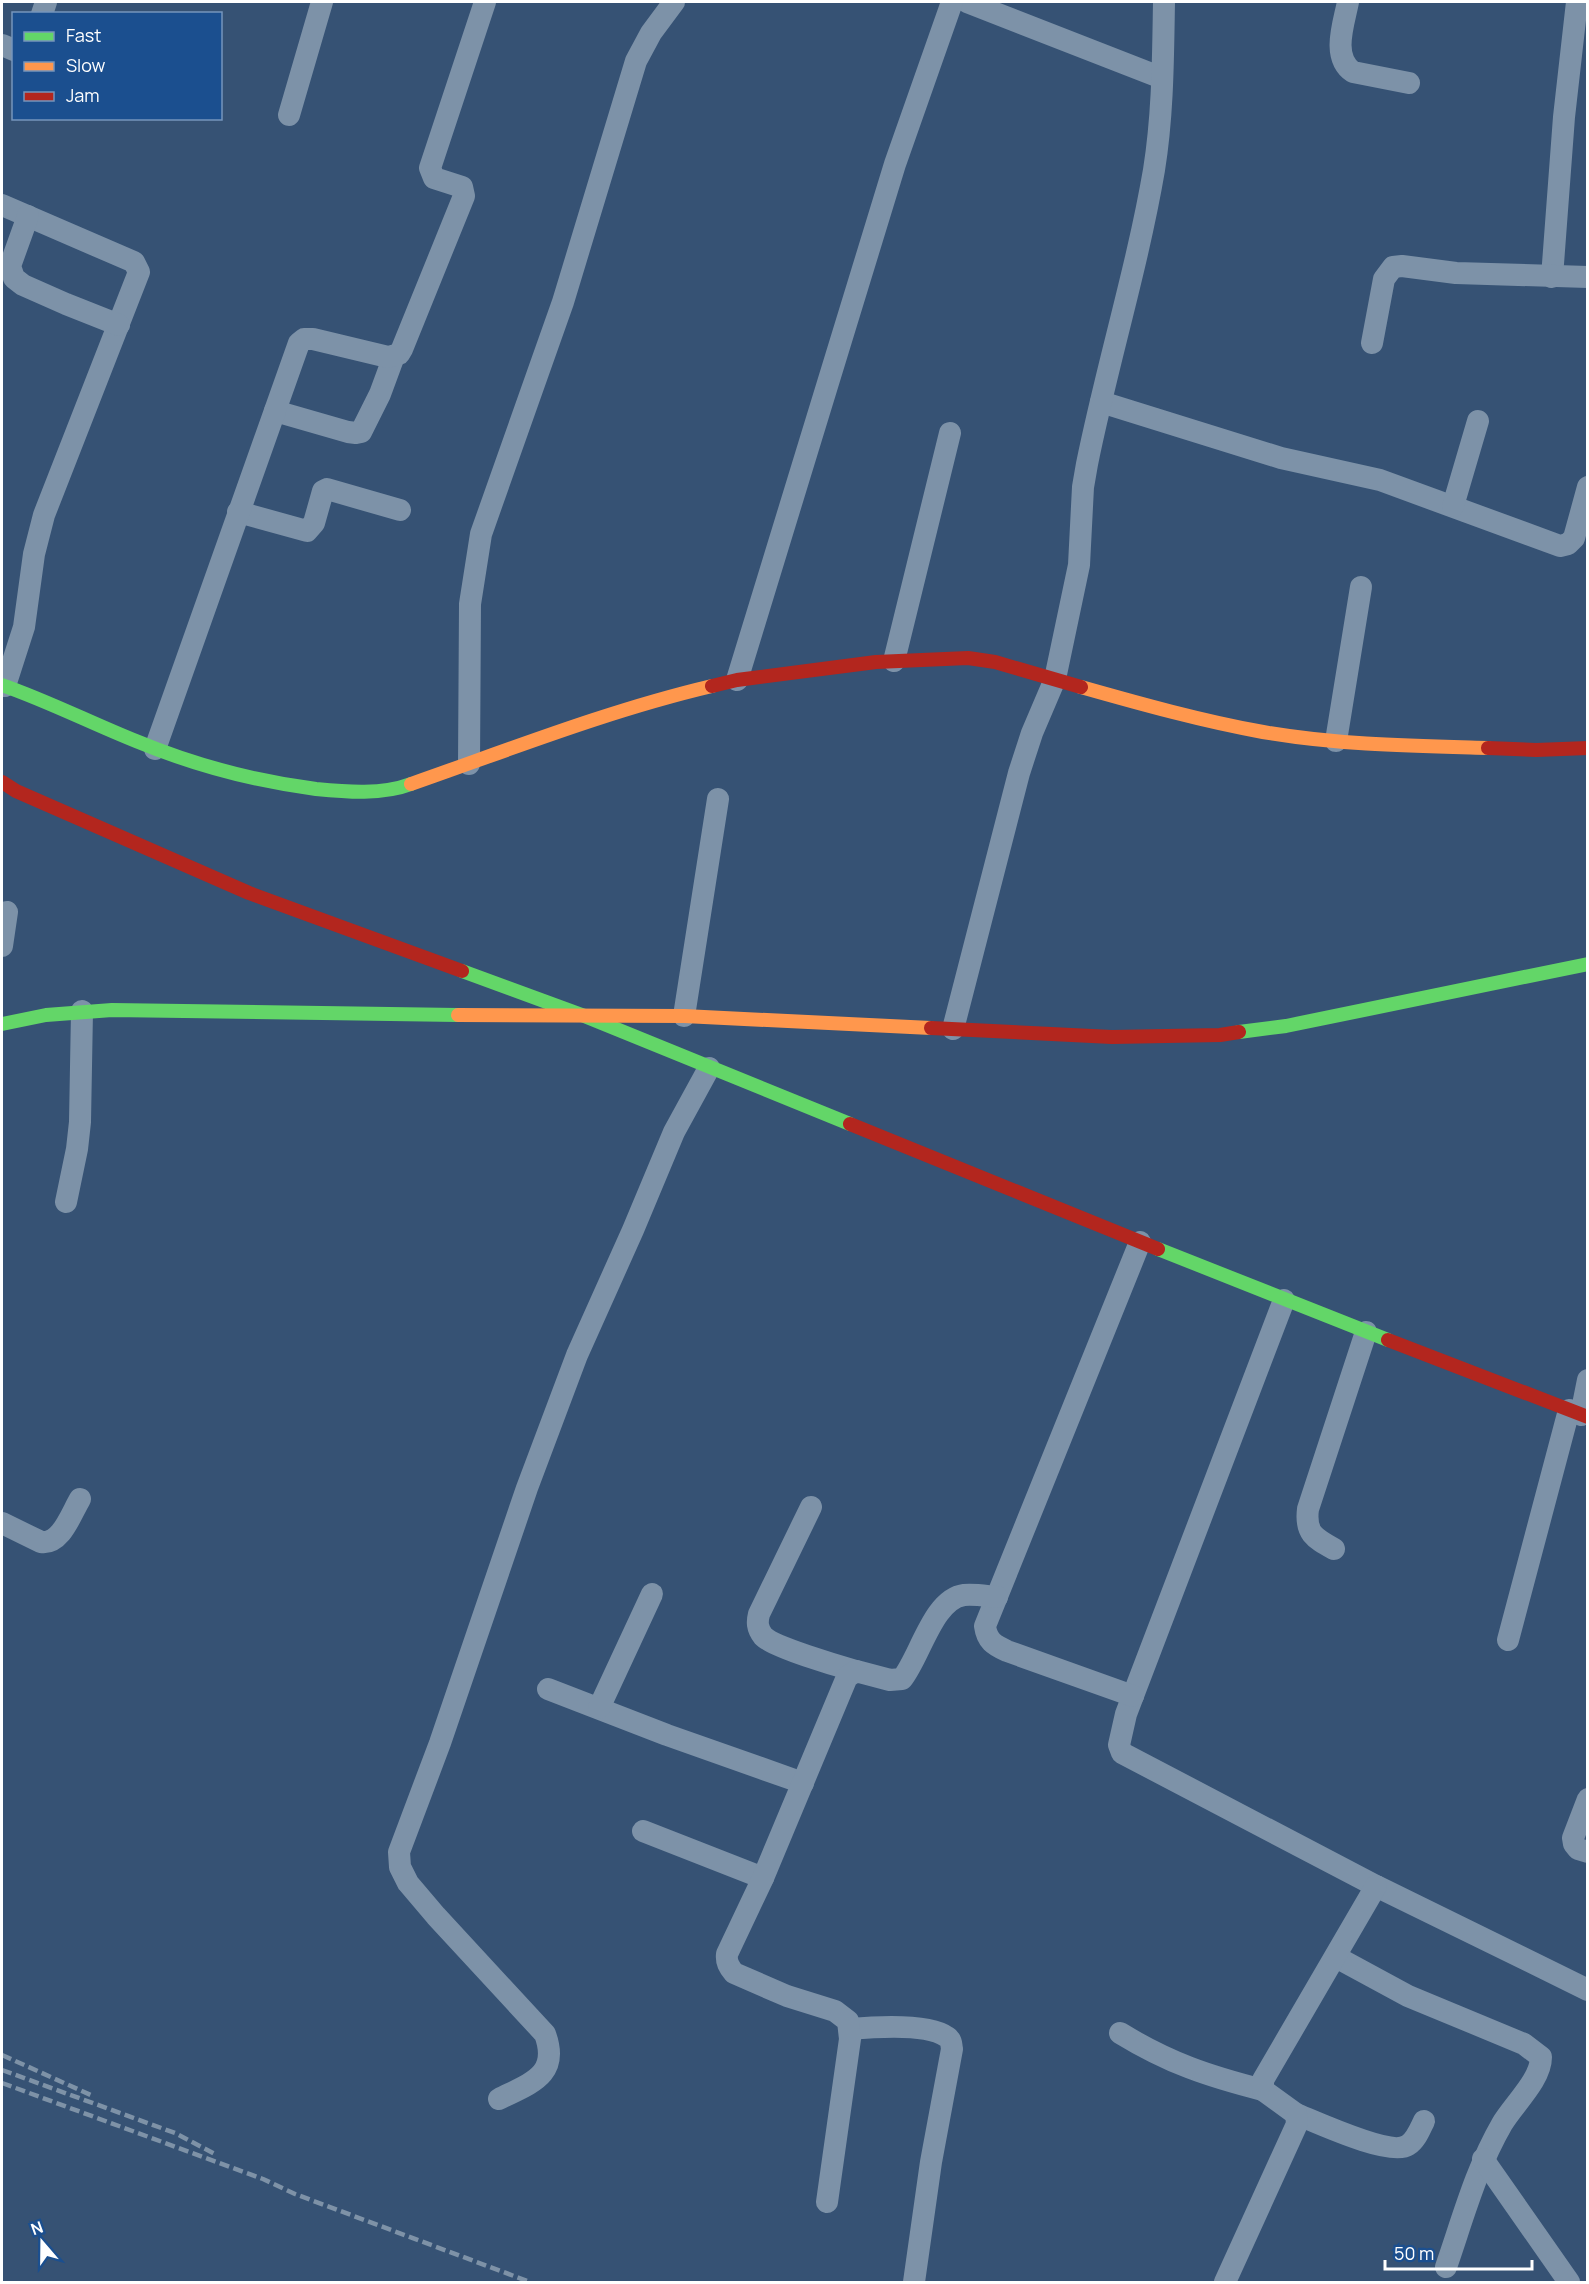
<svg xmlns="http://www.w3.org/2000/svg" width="1589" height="2284" font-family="Manrope,sans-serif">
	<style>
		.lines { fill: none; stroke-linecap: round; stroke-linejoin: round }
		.street { stroke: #7d92a8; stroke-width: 22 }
		.fast { stroke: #63d668; stroke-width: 14 }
		.slow { stroke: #ff974d; stroke-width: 14 }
		.jam { stroke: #b3261e; stroke-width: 14 }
		.rail { stroke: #7e92a7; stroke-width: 4.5; stroke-dasharray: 10 4.5; stroke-linecap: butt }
	</style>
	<rect width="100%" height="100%" fill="#365274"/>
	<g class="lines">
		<g class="street">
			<path d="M 967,2 L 1162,78"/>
			<path d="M 1348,2 C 1344,23 1331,57 1353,72 L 1409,83"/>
			<path d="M 42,14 L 46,2"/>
			<path d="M 2,45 L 14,50"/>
			<path d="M 289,115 L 322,2"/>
			<path d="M 2,205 L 134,262 L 139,272 L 44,515 L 34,554 L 24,627 L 5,686"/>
			<path d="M 28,216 L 10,266 L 14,278 L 23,285 L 66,304 L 119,325"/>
			<path d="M 1552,277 L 1564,117 L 1577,2"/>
			<path d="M 1372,343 L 1384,279 L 1393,267 L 1402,266 L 1456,273 L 1588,277"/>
			<path d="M 1101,402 L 1281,458 L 1380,480 L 1560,546 L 1568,544 L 1574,538 L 1588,487"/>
			<path d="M 275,411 L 348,432 L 356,433 L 361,432 L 380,394 L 394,356"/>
			<path d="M 1453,506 L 1478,421"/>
			<path d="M 238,512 L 307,531 L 314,523 L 323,491 L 327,489 L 400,510"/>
			<path d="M 894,661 L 950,433"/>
			<path d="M 737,680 L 895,164 L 952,2"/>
			<path d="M 1336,741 L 1361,587"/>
			<path d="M 155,749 L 299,343 L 304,339 L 313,339 L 388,357 L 399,354 L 402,349 L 464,196 L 462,187 L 434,178 L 430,168 L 485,2"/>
			<path d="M 469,764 L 470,604 L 481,534 L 563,302 L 636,61 L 651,33 L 674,2"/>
			<path d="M 2,946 L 7,912"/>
			<path d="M 684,1016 L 718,799"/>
			<path d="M 953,1029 L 1019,773 L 1032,733 L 1055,679 L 1079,565 L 1083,487 L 1087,464 C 1107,365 1137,269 1154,170 C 1163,114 1163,58 1164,2"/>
			<path d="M 66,1202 L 77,1149 L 80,1122 L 82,1011"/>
			<path d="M 1284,1300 L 1126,1714 L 1119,1745 L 1122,1753 L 1376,1886 L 1588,1990"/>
			<path d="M 1581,1415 L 1588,1380"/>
			<path d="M 811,1507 L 759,1614 C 757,1622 757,1628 763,1636 C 773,1647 838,1666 856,1671"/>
			<path d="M 2,1523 L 41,1542 C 61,1545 71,1514 80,1499"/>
			<path d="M 1334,1549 C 1314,1538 1305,1533 1308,1509 L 1366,1332"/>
			<path d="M 1508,1640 L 1569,1410"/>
			<path d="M 548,1689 L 667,1735 L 803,1783"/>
			<path d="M 1133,1696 L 1007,1651 C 994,1645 987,1641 985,1626 L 1140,1242"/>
			<path d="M 599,1708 L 652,1594"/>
			<path d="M 1588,1799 L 1573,1838 L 1574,1844 L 1578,1849 L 1588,1852"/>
			<path d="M 643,1831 L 763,1878"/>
			<path d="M 1336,1957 L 1408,1996 L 1524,2044 L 1541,2057 C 1541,2080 1513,2105 1502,2124 C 1476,2169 1463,2218 1446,2267"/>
			<path d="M 850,2029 C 873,2027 928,2023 947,2037 C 952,2040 951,2044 952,2049 L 931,2162 L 914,2282"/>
			<path d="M 1120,2033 C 1169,2063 1208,2076 1263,2090"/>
			<path d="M 499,2099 C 531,2083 560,2075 545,2034 L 436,1916 L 408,1883 L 400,1867 L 399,1852 L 440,1743 L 527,1488 L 577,1355 L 633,1230 L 674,1132 L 709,1068"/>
			<path d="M 1296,2114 C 1316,2122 1391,2157 1408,2145 C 1416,2140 1420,2129 1424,2121"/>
			<path d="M 1483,2159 L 1569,2282"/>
			<path d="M 827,2202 L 850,2039 L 848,2021 L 835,2011 L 787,1996 L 734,1973 C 729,1967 726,1962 727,1954 L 763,1878 L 847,1677 L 856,1671 L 890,1680 L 902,1679 C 920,1657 933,1599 964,1595 C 975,1594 986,1596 997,1597"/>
			<path d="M 1225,2282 L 1297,2124 L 1296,2114 L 1263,2090 L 1263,2080 L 1376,1886"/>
		</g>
		<g class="fast">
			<path d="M 2,685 C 48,701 91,723 136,741 C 194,765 254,781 316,789 C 347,792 382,795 411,784"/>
			<path d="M 462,971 L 582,1015 L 850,1124"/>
			<path d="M 2,1024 L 46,1015 L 112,1010 L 458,1015"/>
			<path d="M 1239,1032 L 1286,1026 L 1588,964"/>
			<path d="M 1158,1249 L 1388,1340"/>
		</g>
		<g class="slow">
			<path d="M 1081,687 C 1141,704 1202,721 1263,732 C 1337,745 1413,746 1488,748"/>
			<path d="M 411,784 C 511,749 610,710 712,686"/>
			<path d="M 458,1015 L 684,1016 L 931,1028"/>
		</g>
		<g class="jam">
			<path d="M 712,686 L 737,680 L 876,662 L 968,658 L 995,662 L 1081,687"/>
			<path d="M 1488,748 L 1536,750 L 1588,748"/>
			<path d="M 2,782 L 16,791 L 249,893 L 462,971"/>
			<path d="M 931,1028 L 1112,1037 L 1220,1035 L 1239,1032"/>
			<path d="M 850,1124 L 1158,1249"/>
			<path d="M 1388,1340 L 1588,1417"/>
		</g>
		<g class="rail">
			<path d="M 2,2055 L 93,2096"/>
			<path d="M 2,2070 L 175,2133 L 215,2154"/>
			<path d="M 2,2083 L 263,2179 L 295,2194 L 530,2282"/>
		</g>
	</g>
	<rect width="1589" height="2284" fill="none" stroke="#ffffff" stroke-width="6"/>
	<rect x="12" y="12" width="210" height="108" fill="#1b4f8f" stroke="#7695bc" stroke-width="1.5"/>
	<rect x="24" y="32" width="30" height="9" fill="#63d668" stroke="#7695bc" stroke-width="1.5"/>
	<text x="66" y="42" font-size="18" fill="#ffffff">Fast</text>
	<rect x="24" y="62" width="30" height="9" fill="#ff974d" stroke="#7695bc" stroke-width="1.5"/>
	<text x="66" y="72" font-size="18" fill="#ffffff">Slow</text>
	<rect x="24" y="92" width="30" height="9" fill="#b3261e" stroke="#7695bc" stroke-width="1.5"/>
	<text x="66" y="102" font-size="18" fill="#ffffff">Jam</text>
	<g transform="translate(42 2242) rotate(340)" stroke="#1b4f8f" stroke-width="4.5" paint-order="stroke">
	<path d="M0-4.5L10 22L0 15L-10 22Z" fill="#ffffff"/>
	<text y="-9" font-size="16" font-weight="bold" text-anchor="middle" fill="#ffffff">N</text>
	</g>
	<path d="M1385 2260v9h147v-9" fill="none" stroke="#ffffff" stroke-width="3"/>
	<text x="1394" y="2260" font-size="18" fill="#ffffff" stroke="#1b4f8f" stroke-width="4.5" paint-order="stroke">50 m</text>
</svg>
